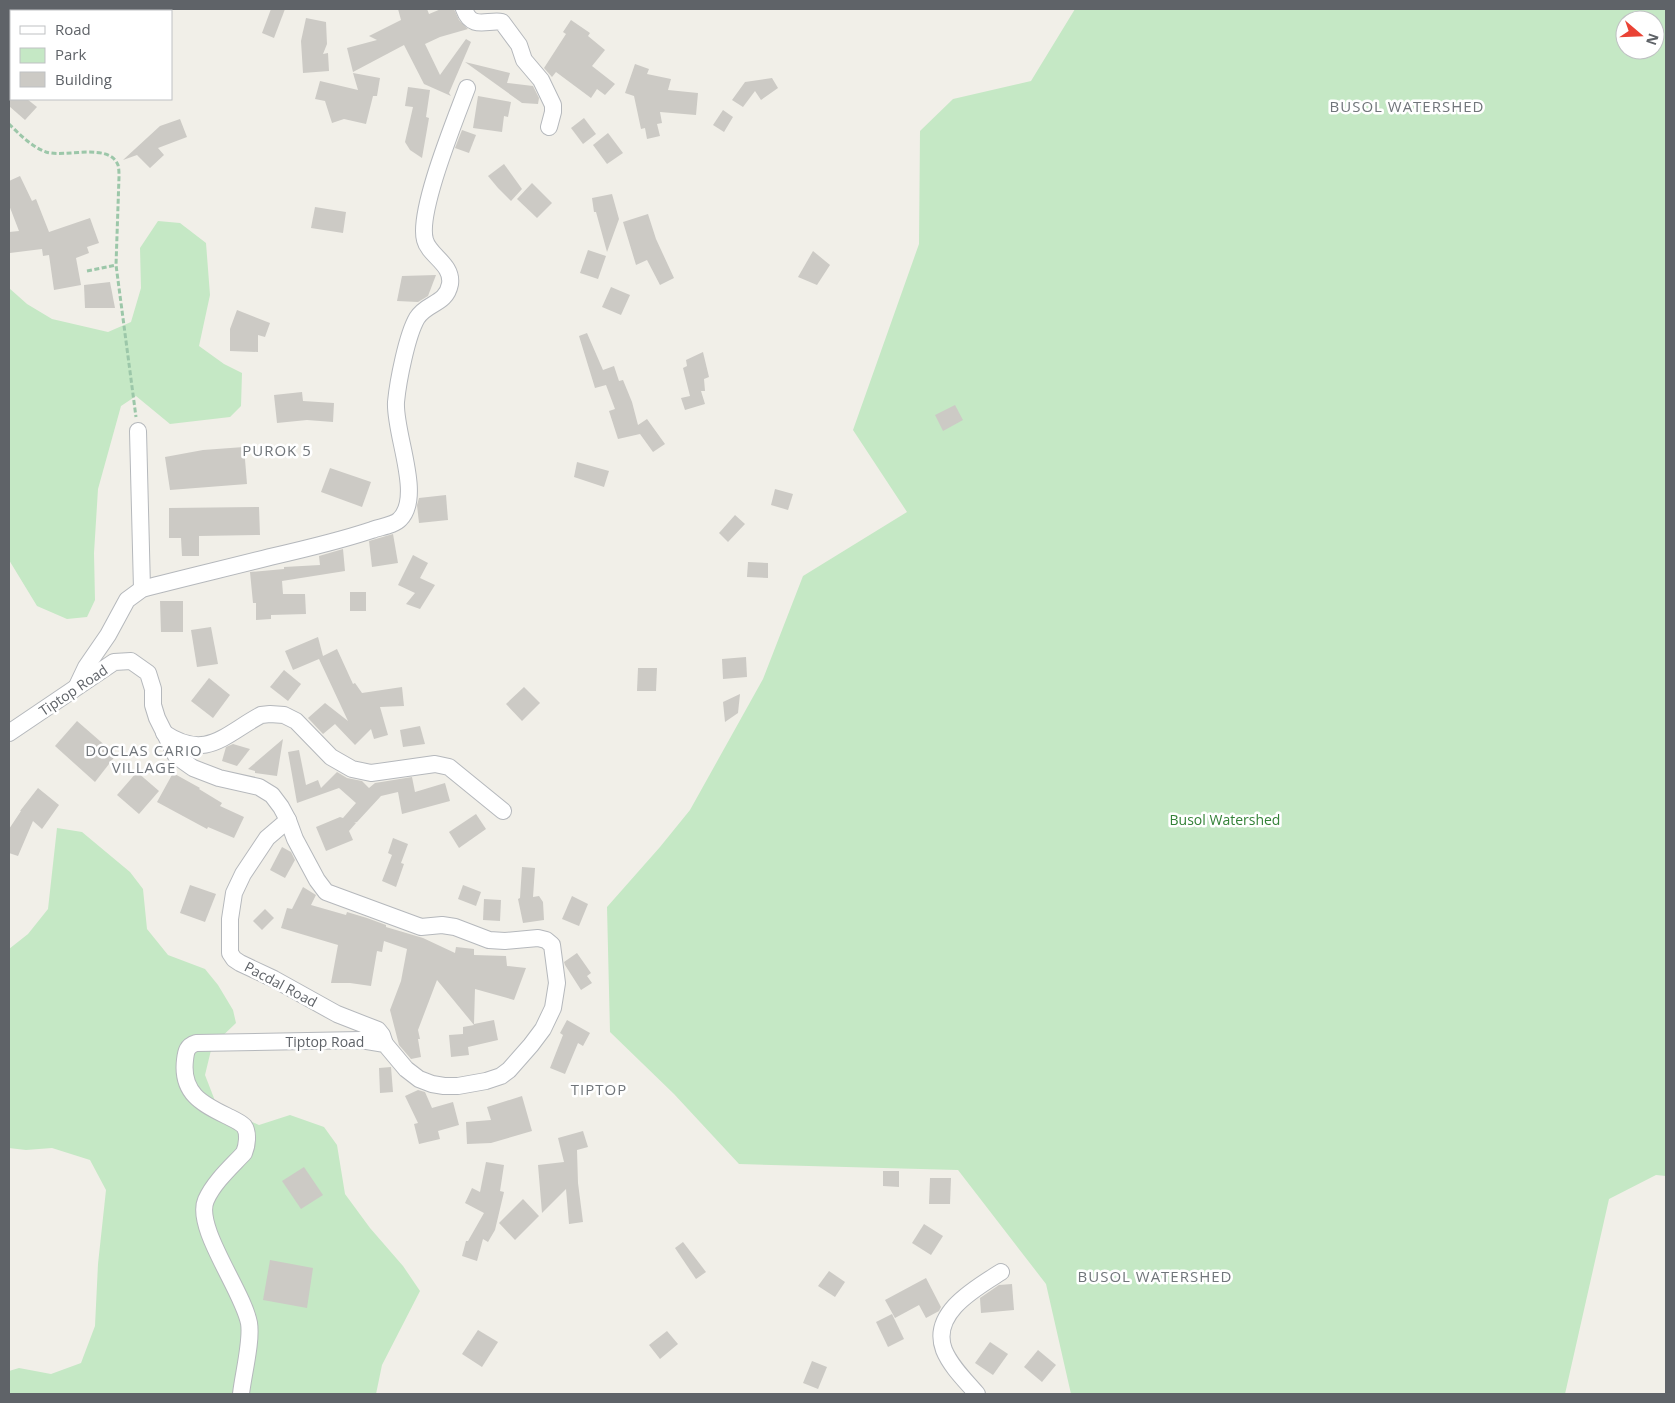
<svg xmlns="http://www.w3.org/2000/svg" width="1675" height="1403" font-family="'Open Sans',sans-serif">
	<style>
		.green { fill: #c5e8c5; fill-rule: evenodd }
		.building { fill: #cccac5 }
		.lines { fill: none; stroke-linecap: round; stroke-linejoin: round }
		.minor-casing { stroke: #b5b8bc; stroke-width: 18 }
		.path { stroke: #9cc7a9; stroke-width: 3; stroke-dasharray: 5 2.5; stroke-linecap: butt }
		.minor { stroke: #fff; stroke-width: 16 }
		.labels { text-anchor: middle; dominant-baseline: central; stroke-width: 5; stroke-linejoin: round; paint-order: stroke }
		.street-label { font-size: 14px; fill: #5f6368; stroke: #fff }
		.park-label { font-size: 14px; fill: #348238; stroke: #fff }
		.neighbourhood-label { font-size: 15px; letter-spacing: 1px; fill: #70757a; stroke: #fff }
	</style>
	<rect width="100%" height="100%" fill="#f1efe8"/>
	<g class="green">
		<path d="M 1075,9 L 1666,9 L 1666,1176 L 1656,1175 L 1609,1199 L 1565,1394 L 1071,1394 L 1046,1284 L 958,1170 L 739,1164 L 674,1094 L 610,1032 L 607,907 L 660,847 L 690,810 L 763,679 L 803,576 L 907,512 L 853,430 L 919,244 L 920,131 L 953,99 L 1031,81 ZM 1625,20 L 1655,20 L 1655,50 L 1625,50 Z"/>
		<path d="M 158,221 L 180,223 L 206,243 L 210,295 L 199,346 L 224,364 L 242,373 L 241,406 L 230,417 L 170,424 L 136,396 L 121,406 L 98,489 L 94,553 L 95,600 L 87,617 L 67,619 L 37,606 L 9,560 L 9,288 L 27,304 L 52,319 L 108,332 L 131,322 L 141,288 L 140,248 Z"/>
		<path d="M 57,828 L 82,832 L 130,872 L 143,889 L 147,929 L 168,955 L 205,969 L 218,985 L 233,1010 L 236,1023 L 212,1046 L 205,1075 L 217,1106 L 259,1125 L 290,1115 L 324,1127 L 337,1145 L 345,1194 L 370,1228 L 403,1266 L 420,1291 L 382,1365 L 376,1394 L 9,1394 L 9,1371 L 19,1368 L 51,1374 L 81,1363 L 95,1326 L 98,1264 L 106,1190 L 90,1160 L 52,1148 L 26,1150 L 9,1148 L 9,949 L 28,934 L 48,909 Z"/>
	</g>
	<g class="building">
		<path d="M 271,9 L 285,9 L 274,38 L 262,33 Z"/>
		<path d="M 398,9 L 427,9 L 429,14 L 441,9 L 454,9 L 459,20 L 468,29 L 440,37 L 425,44 L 440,75 L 466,39 L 471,42 L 449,93 L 451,96 L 424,84 L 404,45 L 353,72 L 347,48 L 377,40 L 369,36 L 401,20 Z"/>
		<path d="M 306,18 L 326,22 L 327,44 L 323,54 L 328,53 L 329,71 L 303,73 L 301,41 Z"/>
		<path d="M 571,20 L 590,33 L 588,36 L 605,50 L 592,66 L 615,84 L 605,95 L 597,89 L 591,98 L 556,72 L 552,77 L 544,68 L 566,34 L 563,32 Z"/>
		<path d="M 465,62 L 510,73 L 507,83 L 533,86 L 539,98 L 538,104 L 522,103 Z"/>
		<path d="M 635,64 L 649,69 L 647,74 L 671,79 L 668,90 L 698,93 L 696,115 L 660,112 L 662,123 L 657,124 L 660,136 L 647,139 L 645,128 L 641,129 L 634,96 L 625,93 Z"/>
		<path d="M 353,73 L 380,78 L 377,96 L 373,96 L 366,124 L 344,119 L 332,123 L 325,101 L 315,99 L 320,81 L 358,90 Z"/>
		<path d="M 772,78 L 778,88 L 761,100 L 755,91 L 743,107 L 732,100 L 745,82 Z"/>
		<path d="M 408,87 L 430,90 L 426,117 L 429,118 L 422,158 L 410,150 L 405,142 L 413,107 L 405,106 Z"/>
		<path d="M 478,96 L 511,102 L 508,117 L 504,116 L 502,132 L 473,128 Z"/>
		<path d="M 9,99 L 27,99 L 37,107 L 25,120 L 9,106 Z"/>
		<path d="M 723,110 L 733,117 L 724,132 L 713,125 Z"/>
		<path d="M 584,118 L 596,134 L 583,144 L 571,128 Z"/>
		<path d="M 180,119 L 187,137 L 158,148 L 164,155 L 150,168 L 137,155 L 123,160 L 160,126 Z"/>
		<path d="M 462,130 L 476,135 L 469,153 L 455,148 Z"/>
		<path d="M 608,133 L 623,153 L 607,164 L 593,145 Z"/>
		<path d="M 504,164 L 522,189 L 511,201 L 498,188 L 488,176 Z"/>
		<path d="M 20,176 L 32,201 L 36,199 L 49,232 L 90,218 L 99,243 L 87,247 L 89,253 L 76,258 L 81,285 L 54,290 L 49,255 L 43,256 L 42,249 L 10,253 L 9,232 L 19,231 L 9,205 L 9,181 Z"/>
		<path d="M 532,183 L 552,203 L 537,218 L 517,199 Z"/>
		<path d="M 612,194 L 619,219 L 607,252 L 596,212 L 594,212 L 592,198 Z"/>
		<path d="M 315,207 L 346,212 L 343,233 L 311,228 Z"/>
		<path d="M 648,214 L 656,239 L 674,278 L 660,285 L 647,260 L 636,265 L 623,222 Z"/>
		<path d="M 588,250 L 606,256 L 598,279 L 580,273 Z"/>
		<path d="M 813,251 L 830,265 L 817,285 L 798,277 Z"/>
		<path d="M 436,275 L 428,296 L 418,302 L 397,301 L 402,276 Z"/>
		<path d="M 110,282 L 115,308 L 85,308 L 84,285 Z"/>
		<path d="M 611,287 L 630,295 L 621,315 L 602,307 Z"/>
		<path d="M 237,310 L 270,323 L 265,337 L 258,335 L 258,352 L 230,351 L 230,329 Z"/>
		<path d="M 587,333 L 603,370 L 614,366 L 619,381 L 623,380 L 632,402 L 638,425 L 647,419 L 665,444 L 653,452 L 640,434 L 618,439 L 609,411 L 615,409 L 606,385 L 595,388 L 579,336 Z"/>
		<path d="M 703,352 L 709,377 L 704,379 L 705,391 L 701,391 L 705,404 L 685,410 L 681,398 L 690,396 L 683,368 L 687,366 L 686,360 Z"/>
		<path d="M 302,392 L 303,401 L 334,403 L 333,422 L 307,420 L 277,423 L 274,395 Z"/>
		<path d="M 955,405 L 963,420 L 943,431 L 935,415 Z"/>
		<path d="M 244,447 L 247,484 L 170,490 L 165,457 L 203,450 Z"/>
		<path d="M 577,462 L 609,471 L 604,487 L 574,477 Z"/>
		<path d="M 330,468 L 371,482 L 362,507 L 321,492 Z"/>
		<path d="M 775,489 L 793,494 L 788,510 L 771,505 Z"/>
		<path d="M 446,495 L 448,520 L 419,523 L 417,505 L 419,498 Z"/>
		<path d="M 259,507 L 260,535 L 199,536 L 199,556 L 182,556 L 181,538 L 169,538 L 169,508 Z"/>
		<path d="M 735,515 L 745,524 L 728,542 L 719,533 Z"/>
		<path d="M 393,534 L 398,563 L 372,567 L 369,541 Z"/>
		<path d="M 343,549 L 345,571 L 282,581 L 283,594 L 305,594 L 306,614 L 271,615 L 271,619 L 256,620 L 256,603 L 253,603 L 250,572 L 284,569 L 284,567 L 320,565 L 319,556 Z"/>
		<path d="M 413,555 L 428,563 L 420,578 L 435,585 L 420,609 L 406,604 L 415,593 L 398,585 Z"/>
		<path d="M 748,562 L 768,563 L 768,578 L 747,577 Z"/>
		<rect x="350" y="592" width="16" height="19"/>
		<path d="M 160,601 L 183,601 L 183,632 L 161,632 Z"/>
		<path d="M 211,627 L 218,664 L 197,667 L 191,630 Z"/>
		<path d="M 318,637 L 323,656 L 337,649 L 353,684 L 355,683 L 362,693 L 402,687 L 404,706 L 380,707 L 388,735 L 374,739 L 371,729 L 355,745 L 335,724 L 323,734 L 308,718 L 325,703 L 348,721 L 319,659 L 293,670 L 285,651 Z"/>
		<path d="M 746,657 L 747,677 L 723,679 L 722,659 Z"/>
		<path d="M 638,668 L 657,668 L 656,691 L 637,691 Z"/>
		<path d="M 284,670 L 301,684 L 288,701 L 270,687 Z"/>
		<path d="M 209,678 L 230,695 L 213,718 L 191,701 Z"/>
		<path d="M 524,687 L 540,703 L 522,721 L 506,704 Z"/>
		<path d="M 740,694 L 738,713 L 725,722 L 723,702 Z"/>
		<path d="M 77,721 L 116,755 L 95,782 L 55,746 Z"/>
		<path d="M 420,726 L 425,744 L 403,747 L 400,730 Z"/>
		<path d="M 283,739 L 277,776 L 255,773 L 255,771 L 248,769 Z"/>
		<path d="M 233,744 L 250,749 L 237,766 L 222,761 L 226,747 Z"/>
		<path d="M 299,750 L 306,785 L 318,780 L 321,788 L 337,772 L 347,778 L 362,781 L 369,788 L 375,783 L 412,777 L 415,792 L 445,783 L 450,801 L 402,814 L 398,792 L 381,796 L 357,822 L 354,823 L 356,823 L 349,831 L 353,840 L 326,851 L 316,827 L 340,817 L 343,818 L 356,803 L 339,788 L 297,803 L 288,752 Z"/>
		<path d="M 137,772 L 159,791 L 139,814 L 117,795 Z"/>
		<path d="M 173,773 L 200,788 L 199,789 L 222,803 L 220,806 L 244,817 L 234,838 L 208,827 L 207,829 L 157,802 Z"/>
		<path d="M 38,788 L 59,805 L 42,829 L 33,821 L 18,856 L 9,853 L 9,829 L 21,811 L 20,811 Z"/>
		<path d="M 476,814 L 486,829 L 459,848 L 449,832 Z"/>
		<path d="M 393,838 L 408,844 L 401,863 L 404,864 L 396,887 L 382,881 L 392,855 L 388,853 Z"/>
		<path d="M 282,847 L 291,852 L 295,860 L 285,878 L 270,870 Z"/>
		<path d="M 522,867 L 535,868 L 533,897 L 539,896 L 543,902 L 544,920 L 523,923 L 518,899 L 520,898 Z"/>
		<path d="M 190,885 L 216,894 L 205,922 L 180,913 Z"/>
		<path d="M 463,885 L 481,892 L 476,906 L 458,899 Z"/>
		<path d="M 303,887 L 316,895 L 311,905 L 346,915 L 347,912 L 367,918 L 386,925 L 386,927 L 423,938 L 455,953 L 456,947 L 474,949 L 474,955 L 506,956 L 507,966 L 526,968 L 514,1000 L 475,989 L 474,1024 L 494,1020 L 498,1040 L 468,1047 L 469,1055 L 451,1057 L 449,1035 L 463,1034 L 463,1027 L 474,1025 L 437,980 L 418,1030 L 420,1039 L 418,1039 L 421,1057 L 411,1059 L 399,1045 L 390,1010 L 401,981 L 407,949 L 384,941 L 382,952 L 377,951 L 371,986 L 350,983 L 331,983 L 338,945 L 281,928 L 287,908 L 292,909 Z"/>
		<path d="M 572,896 L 588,904 L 579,926 L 562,919 Z"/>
		<path d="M 484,899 L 501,900 L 500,921 L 483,920 Z"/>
		<path d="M 265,909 L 274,918 L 262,930 L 253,921 Z"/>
		<path d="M 577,953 L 591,973 L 587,976 L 592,983 L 581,990 L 565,965 L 564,962 Z"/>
		<path d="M 567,1020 L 590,1033 L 583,1046 L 578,1043 L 565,1074 L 550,1068 L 563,1035 L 560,1033 Z"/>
		<path d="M 391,1067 L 393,1092 L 380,1093 L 379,1068 Z"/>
		<path d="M 418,1090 L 425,1092 L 432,1108 L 453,1102 L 459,1125 L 438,1131 L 440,1139 L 419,1144 L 414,1124 L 418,1123 L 405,1096 Z"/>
		<path d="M 522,1096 L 532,1131 L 491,1143 L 467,1144 L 466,1122 L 491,1120 L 487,1107 Z"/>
		<path d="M 583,1131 L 588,1147 L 577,1150 L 578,1183 L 583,1222 L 569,1224 L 566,1189 L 542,1213 L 538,1165 L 564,1162 L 558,1138 Z"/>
		<path d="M 486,1162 L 504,1165 L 500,1191 L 504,1192 L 495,1230 L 488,1242 L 483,1239 L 477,1261 L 462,1256 L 466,1241 L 468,1241 L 484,1213 L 465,1203 L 472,1188 L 480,1192 Z"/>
		<path d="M 304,1167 L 323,1195 L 301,1209 L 282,1181 Z"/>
		<path d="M 883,1171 L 899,1171 L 899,1187 L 883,1186 Z"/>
		<path d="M 930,1178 L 951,1178 L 950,1204 L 929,1204 Z"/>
		<path d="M 523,1199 L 539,1216 L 515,1240 L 499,1223 Z"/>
		<path d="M 924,1224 L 943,1236 L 931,1255 L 912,1243 Z"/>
		<path d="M 683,1242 L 706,1272 L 696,1279 L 675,1248 Z"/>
		<path d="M 270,1260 L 313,1268 L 307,1308 L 263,1300 Z"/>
		<path d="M 829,1271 L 845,1282 L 835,1297 L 818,1286 Z"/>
		<path d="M 926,1278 L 941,1307 L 939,1311 L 926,1318 L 919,1305 L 895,1318 L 885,1300 Z"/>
		<path d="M 1012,1284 L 1014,1310 L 981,1313 L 980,1298 L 999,1285 Z"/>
		<path d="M 892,1314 L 904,1339 L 888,1347 L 876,1322 Z"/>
		<path d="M 478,1330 L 498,1342 L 482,1367 L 462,1354 Z"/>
		<path d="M 667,1331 L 678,1344 L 660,1359 L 649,1345 Z"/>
		<path d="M 990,1342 L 1008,1354 L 993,1375 L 975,1363 Z"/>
		<path d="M 1038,1350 L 1056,1365 L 1042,1382 L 1024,1367 Z"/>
		<path d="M 812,1361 L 827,1367 L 818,1389 L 803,1383 Z"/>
	</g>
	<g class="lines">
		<defs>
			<g id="minor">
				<path d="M 464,9 C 472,31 488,19 502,22 L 519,45 L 524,60 L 541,80 L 553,105 L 553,112 L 549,127"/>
				<path d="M 138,431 L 142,589"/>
				<path d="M 77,686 L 86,667 L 108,635 L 127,600 L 142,589 C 184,578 227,568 270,557 C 305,549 339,541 372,530 C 380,527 395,525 400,519 C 423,496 394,433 396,402 C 398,381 407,335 417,318 C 427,302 446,305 450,284 C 453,264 429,256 425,240 C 417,212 456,118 467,88"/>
				<path d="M 9,733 L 114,662 L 131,661 L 148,673 L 153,689 L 153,705 L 157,718 L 176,756 L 193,768 L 219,778 L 259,787 L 272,795 L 281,807 L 288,820 L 295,839 L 317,880 L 326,892 L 421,927 L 442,925 L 455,927 L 489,940 L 505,941 L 538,938 L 546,940 L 552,945 L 557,983 L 553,1008 L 543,1029 L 531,1045 L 509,1070 L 501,1076 L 486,1081 L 458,1086 L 444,1086 L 432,1084 L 419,1079 L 406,1069 L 385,1044 L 361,1040 L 196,1043 C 187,1046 186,1051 185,1060 C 181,1093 202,1104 227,1116 C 233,1119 240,1122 244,1126 C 249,1133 247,1146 244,1153 C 231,1167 214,1182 206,1200 C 194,1227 243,1291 249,1323 C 252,1341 243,1375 241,1394"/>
				<path d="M 164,733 C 206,761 224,735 261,715 L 270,714 L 284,715 L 296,721 L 331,757 L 352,769 L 371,773 L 435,764 L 449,767 L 503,811"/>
				<path d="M 288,820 L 267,838 L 243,874 L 234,893 L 230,919 L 230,953 L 234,959 L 240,963 L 274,979 L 337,1014 L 378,1030 L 382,1035 L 385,1044"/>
				<path d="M 977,1394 C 966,1381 951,1367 944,1350 C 930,1313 976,1288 1001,1272"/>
			</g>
		</defs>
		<use href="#minor" class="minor-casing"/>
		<g class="path">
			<path d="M 9,124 C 19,134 32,147 46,152 C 65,158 109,142 118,165 C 119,169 119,173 119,177 L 116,265 L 136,417"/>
			<path d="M 87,271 L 116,265"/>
		</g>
		<use href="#minor" class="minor"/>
	</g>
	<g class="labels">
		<g class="street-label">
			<text transform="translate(73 690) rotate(-34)">Tiptop Road</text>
			<text transform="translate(281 984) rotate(28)">Pacdal Road</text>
			<text x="325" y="1041">Tiptop Road</text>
		</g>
		<g class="park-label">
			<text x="1225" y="819">Busol Watershed</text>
		</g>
		<g class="neighbourhood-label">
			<text x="1407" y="106">BUSOL WATERSHED</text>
			<text x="277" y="450">PUROK 5</text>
			<text x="144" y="750">DOCLAS CARIO<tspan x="144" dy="17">VILLAGE</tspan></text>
			<text x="599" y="1089">TIPTOP</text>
			<text x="1155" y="1276">BUSOL WATERSHED</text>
		</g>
	</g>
	<rect width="1675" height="1403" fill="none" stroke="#5f6368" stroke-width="20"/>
	<rect x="10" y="10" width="162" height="90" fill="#ffffff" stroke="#bfc1c3"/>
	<rect x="20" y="26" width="25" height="8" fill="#ffffff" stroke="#bfc1c3"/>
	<text x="55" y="35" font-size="15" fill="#5f6368">Road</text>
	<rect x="20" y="48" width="25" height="15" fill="#c5e8c5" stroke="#bfc1c3"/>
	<text x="55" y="60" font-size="15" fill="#5f6368">Park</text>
	<rect x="20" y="72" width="25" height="15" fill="#cccac5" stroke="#bfc1c3"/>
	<text x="55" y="85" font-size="15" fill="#5f6368">Building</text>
	<g transform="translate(1640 35) rotate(109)"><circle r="24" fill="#ffffff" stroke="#bfc1c3"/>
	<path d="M0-4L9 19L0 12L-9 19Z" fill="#ea4335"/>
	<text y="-8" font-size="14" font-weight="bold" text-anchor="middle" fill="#5f6368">N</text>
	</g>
</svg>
